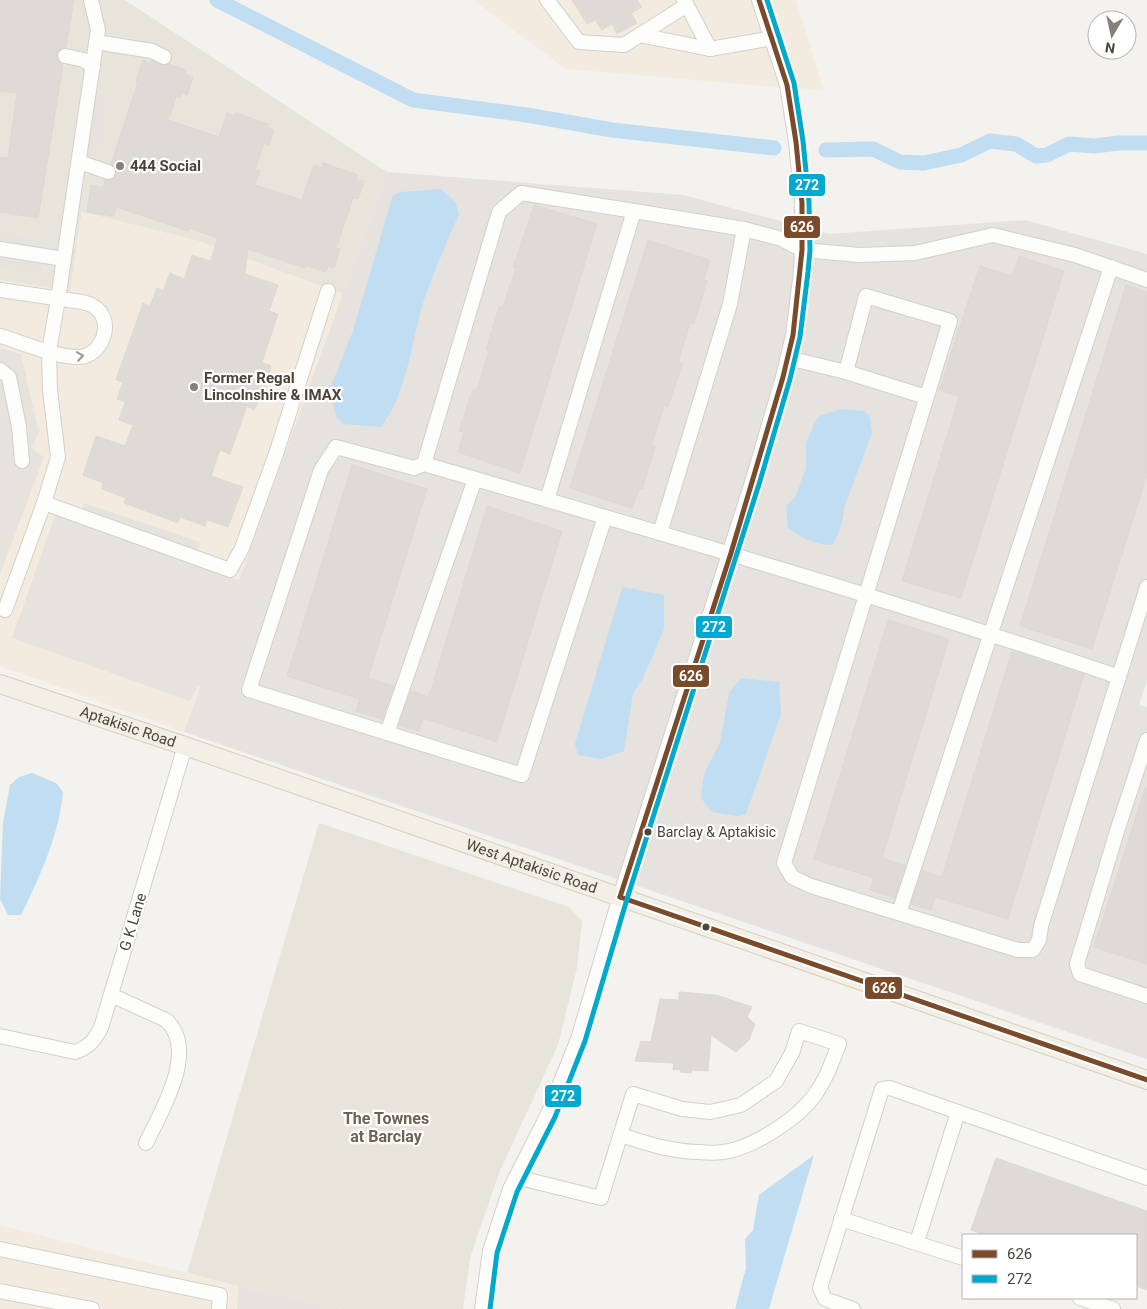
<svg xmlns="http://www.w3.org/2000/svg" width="1147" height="1309" font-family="Roboto,sans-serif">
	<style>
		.residential { fill: #e7e4dc }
		.commercial { fill: #f3ebdf }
		.industrial { fill: #e6e2de }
		.parking { fill: #e6e3df }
		.water { fill: #c0ddf1 }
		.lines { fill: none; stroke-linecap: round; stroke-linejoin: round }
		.canal { stroke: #c0ddf1; stroke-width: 15 }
		.building { fill: #dedbd6; stroke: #dcd9d4 }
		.minor-casing { stroke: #d2d0cb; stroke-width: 16 }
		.major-casing { stroke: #d6cebb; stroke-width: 20 }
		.minor { stroke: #fdfdfc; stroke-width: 14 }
		.major { stroke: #f2efe6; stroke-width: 18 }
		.bus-1-casing { stroke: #fff; stroke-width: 9 }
		.bus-2-casing { stroke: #fff; stroke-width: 9 }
		.bus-1 { stroke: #7a4b2a; stroke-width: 5 }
		.bus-2 { stroke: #00a9ce; stroke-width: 5 }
		.oneway { stroke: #9b9791 }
		.poi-dot { fill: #868178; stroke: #fff; stroke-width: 2 }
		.bus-dot { fill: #4b4439; stroke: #fff; stroke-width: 2 }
		.labels { text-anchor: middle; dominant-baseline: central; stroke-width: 4.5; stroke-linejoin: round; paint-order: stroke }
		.bus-label { font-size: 14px; fill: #4b4439; stroke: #fff; text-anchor: start }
		.poi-label { font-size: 15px; font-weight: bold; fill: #4b4439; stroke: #fff; text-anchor: start }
		.street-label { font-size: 15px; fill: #4b4439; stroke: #fff }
		.neighbourhood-label { font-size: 16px; font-weight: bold; fill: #6e6250; stroke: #fff }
		.line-badge { stroke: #fff; stroke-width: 2 }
		.badge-label { font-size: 14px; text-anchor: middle; font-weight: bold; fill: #fff }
	</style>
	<rect width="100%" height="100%" fill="#f4f2ee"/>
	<g class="residential">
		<path d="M 0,0 L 125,0 L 387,172 L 343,294 L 195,240 L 82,212 L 70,291 L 0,280 Z"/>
		<path d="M 319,823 L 569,907 L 582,921 L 577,968 L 558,1045 L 499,1173 L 470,1258 L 463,1309 L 342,1309 L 238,1286 L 187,1273 Z"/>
	</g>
	<g class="commercial">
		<path d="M 473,0 L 796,0 L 824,91 L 566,69 Z"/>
		<path d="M 82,212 L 195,240 L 343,294 L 184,732 L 0,666 L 0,280 L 70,291 Z"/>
		<path d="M 0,1225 L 238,1286 L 237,1309 L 0,1309 Z"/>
	</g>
	<g class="industrial">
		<path d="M 387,172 L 683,195 L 829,234 L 1025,220 L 1147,254 L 1147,681 L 1139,705 L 1147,707 L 1147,1059 L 184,732 Z"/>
		<path d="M 238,1286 L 342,1309 L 237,1309 Z"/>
	</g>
	<g class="parking">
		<path d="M 89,95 L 109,99 L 100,151 L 81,149 Z"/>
		<path d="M 0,232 L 46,240 L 41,274 L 0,268 Z"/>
		<path d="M 0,348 L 21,354 L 39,433 L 31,448 L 44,457 L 0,574 Z"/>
		<path d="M 60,501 L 81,511 L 84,503 L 200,542 L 198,550 L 219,575 L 245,582 L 213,690 L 198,686 L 190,701 L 12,638 Z"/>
	</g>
	<g class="water">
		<path d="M 441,189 L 455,202 L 459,214 C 447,242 434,271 424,300 C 411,342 408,391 381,427 L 344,424 L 337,418 L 329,391 L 353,331 L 393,195 L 402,192 Z"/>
		<path d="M 841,409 L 864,411 L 870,417 L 872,433 L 845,505 L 842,523 L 833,545 C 815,545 801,538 788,528 L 786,506 L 795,497 L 806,469 L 806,443 L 815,422 L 820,416 Z"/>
		<path d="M 622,587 L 664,595 L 664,629 L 643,678 L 633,693 L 624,751 L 601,759 L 578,755 L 575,744 Z"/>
		<path d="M 741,678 L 779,682 L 781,714 L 746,814 L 738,816 L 712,812 L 701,798 L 704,774 L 720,743 L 729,693 Z"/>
		<path d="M 32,773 L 56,783 L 63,792 C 59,835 40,876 21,915 L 8,915 L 0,899 L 3,823 L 10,785 L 19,777 Z"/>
		<path d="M 814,1155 L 769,1309 L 735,1309 L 746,1268 L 745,1239 L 753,1230 L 759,1195 Z"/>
	</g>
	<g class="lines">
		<g class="canal">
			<path d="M 217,0 L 413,100 L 527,115 L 612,130 L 774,148"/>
			<path d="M 826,150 L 873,149 L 900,162 L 924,163 L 961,155 L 990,141 L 1016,144 L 1036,156 L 1047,155 L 1069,144 L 1095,146 L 1118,143 L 1147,143"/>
		</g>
	</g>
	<g class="building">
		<path d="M 0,0 L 74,0 L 66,47 L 59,50 L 56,55 L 59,62 L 63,65 L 38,218 L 0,212 L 0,157 L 8,158 L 17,93 L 0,91 Z"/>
		<path d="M 572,0 L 637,0 L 642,7 L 631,13 L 637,23 L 617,34 L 612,24 L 602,30 L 595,20 L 587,24 Z"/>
		<path d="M 143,60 L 150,63 L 151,60 L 164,66 L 169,64 L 186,70 L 185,74 L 193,77 L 187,95 L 182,93 L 180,98 L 176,97 L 168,120 L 219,137 L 227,113 L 235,116 L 236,113 L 268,124 L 267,127 L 274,130 L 269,145 L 264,143 L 255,170 L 260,171 L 255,185 L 302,200 L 314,165 L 322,168 L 323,163 L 358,175 L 356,179 L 364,182 L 358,199 L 353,198 L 336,248 L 340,249 L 334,268 L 328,266 L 326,272 L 304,265 L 305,268 L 248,249 L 245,274 L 278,285 L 269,311 L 278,314 L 262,362 L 271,366 L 265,391 L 254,410 L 247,406 L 230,454 L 220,450 L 211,476 L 243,487 L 228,527 L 207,520 L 205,526 L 180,517 L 178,523 L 124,503 L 126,498 L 102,489 L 103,483 L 83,475 L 96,436 L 125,446 L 133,425 L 119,420 L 125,402 L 117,399 L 123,382 L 116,380 L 143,303 L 150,306 L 157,288 L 163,291 L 170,273 L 184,279 L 192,255 L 210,261 L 218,238 L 189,228 L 188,231 L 116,207 L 114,216 L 87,212 L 91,185 L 103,188 L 105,180 L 110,180 L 116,175 L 116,170 L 111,164 L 138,82 L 136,81 Z"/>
		<path d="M 534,205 L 597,224 L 520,473 L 458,452 L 464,432 L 459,431 L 473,389 L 477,390 L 489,351 L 486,350 L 499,307 L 503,307 L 516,268 L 513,267 Z"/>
		<path d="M 648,240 L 710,260 L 704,280 L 707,281 L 694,324 L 690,323 L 678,362 L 682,364 L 668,407 L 664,406 L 652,445 L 655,447 L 642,489 L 639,488 L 632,508 L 570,488 Z"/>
		<path d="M 1019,256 L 1064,271 L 961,598 L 902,581 L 959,397 L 939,390 L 980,266 L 1012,276 Z"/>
		<path d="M 1126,285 L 1147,292 L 1147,475 L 1092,649 L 1020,626 Z"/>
		<path d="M 352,465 L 427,489 L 368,678 L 394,686 L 382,719 L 356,711 L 360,699 L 287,676 Z"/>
		<path d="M 487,506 L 562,531 L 497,742 L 423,718 L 419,731 L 399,725 L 411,691 L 429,697 Z"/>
		<path d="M 888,620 L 949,639 L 882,858 L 905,866 L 895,898 L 870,890 L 874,878 L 814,859 Z"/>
		<path d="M 1012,651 L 1084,675 L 1008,919 L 935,897 L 931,910 L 911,904 L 922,871 L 942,877 Z"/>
		<path d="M 1145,788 L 1147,788 L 1147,964 L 1094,947 Z"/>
		<path d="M 679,992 L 716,995 L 752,1007 L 747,1017 L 755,1024 L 749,1040 L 736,1052 L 711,1035 L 708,1071 L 692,1070 L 691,1073 L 680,1072 L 681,1069 L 673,1070 L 674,1063 L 635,1061 L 641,1041 L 651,1042 L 660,999 L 679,1000 Z"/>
		<path d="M 996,1158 L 1147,1211 L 1147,1290 L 1136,1286 L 1136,1235 L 985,1235 L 971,1230 Z"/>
	</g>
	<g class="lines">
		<defs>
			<g id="minor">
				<path d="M 91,0 L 98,30 L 58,299 L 49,351 L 50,390 L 58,457 L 44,503 L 230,570 L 242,548 L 276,454 L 328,291"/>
				<path d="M 547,0 L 579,42 L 624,45 L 687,5"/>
				<path d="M 684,0 L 710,49"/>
				<path d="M 639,35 L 710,49 L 773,38"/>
				<path d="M 96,42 L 152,51 L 164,57"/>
				<path d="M 65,56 L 84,60 L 93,67"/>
				<path d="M 79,162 L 108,172"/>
				<path d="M 0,249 L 64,259"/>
				<path d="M 0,290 L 82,302 C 85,303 90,304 93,306 C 116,319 103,356 79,357 C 58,358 21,342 0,336"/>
				<path d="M 788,358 L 846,372 L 866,296 L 950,321 L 784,863 L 792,877 L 811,886 L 1018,950 L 1033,950 L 1039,940 L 1041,926 L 1147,587"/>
				<path d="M 0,370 L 9,377 L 19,427 L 22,461"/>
				<path d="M 846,372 L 926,397"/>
				<path d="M 424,464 L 499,212 L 521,193 L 634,211"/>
				<path d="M 547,500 L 634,211 L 744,229 L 782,239 L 802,250 L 860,255 L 915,253 L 993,235 L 1075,255 L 1147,280"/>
				<path d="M 605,517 L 522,775 L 249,690 L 321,470 L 336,447 L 414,468 L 424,464 C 657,532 890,599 1119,677"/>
				<path d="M 660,533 L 730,304 L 744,229"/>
				<path d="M 5,610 L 44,503"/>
				<path d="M 387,733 L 475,479"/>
				<path d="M 1147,740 L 1118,828 L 1077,964 L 1080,974 L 1147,996"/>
				<path d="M 899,913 L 1111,267"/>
				<path d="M 111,995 L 166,1020 C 199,1050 161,1112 146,1143"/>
				<path d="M 0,1036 L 75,1052 C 89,1047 94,1041 101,1028 L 185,746"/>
				<path d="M 516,1177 L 601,1198 L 633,1094 L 682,1109 L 710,1112 L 741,1105 L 776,1081 L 792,1053 L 799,1031 L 839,1044 C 832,1062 826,1080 814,1096 C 798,1118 759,1143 733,1150 C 723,1153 709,1153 699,1152 C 672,1152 646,1143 620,1135"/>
				<path d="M 841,1219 L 963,1258"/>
				<path d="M 917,1242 L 958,1112 L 1147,1178"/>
				<path d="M 0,1249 L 220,1295 L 219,1309"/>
				<path d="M 0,1291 L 92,1309"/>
				<path d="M 1080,1298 L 1113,1309"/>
				<path d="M 482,1309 L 490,1251 L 510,1189 L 548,1114 L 578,1039 L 620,897 L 753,479 L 783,377 L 793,335 L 801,271 L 802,250 L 802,203 L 796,142 L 787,85 L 759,0"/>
				<path d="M 853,1309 L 825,1299 L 820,1288 L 882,1089 L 890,1088 L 958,1112"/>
			</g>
			<g id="major">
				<path id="s1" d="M 0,684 L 185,746 L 1147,1080"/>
			</g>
		</defs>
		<use href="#minor" class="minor-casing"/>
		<use href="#major" class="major-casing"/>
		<use href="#minor" class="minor"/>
		<use href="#major" class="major"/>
		<defs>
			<g id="bus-1">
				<path d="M 620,897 L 731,553 L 783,377 L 793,335 L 802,250 L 802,203 L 796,142 L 787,85 L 759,0"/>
				<path d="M 620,897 L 1147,1080"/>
			</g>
			<path id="bus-2" d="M 490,1309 L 497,1253 L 517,1192 L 555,1117 L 585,1041 L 627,899 L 760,481 L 790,379 L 800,337 L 808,272 L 810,250 L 809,202 L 803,141 L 794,83 L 767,0"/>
		</defs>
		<use href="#bus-1" class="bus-1-casing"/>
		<use href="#bus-2" class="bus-2-casing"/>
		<use href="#bus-1" class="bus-1"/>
		<use href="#bus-2" class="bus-2"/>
	</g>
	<defs><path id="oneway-chevron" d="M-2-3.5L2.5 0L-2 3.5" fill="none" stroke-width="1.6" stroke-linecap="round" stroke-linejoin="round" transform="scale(1.25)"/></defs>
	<use class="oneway" href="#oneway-chevron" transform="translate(80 356) rotate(-9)"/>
	<g class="poi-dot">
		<circle cx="120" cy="166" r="5"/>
		<circle cx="194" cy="387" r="5"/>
	</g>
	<g class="bus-dot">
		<circle cx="648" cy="832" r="4.5"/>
		<circle cx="706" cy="927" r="4.5"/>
	</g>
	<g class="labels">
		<g class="bus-label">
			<text x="657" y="832">Barclay &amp; Aptakisic</text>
		</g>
		<g class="poi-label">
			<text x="130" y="166">444 Social</text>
			<text x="204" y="378">Former Regal<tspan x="204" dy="17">Lincolnshire &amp; IMAX</tspan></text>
		</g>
		<g class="street-label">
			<text stroke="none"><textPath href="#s1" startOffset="135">Aptakisic Road</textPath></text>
			<text stroke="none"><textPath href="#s1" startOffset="562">West Aptakisic Road</textPath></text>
			<text transform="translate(133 922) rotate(-73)">G K Lane</text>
		</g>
		<g class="neighbourhood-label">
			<text x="386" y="1118">The Townes<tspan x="386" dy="18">at Barclay</tspan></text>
		</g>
	</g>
	<g class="line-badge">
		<rect x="788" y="173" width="38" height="24" rx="5" fill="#00a9ce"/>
		<rect x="783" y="215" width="38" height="24" rx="5" fill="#7a4b2a"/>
		<rect x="695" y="615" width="38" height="24" rx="5" fill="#00a9ce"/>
		<rect x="672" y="664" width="38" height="24" rx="5" fill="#7a4b2a"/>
		<rect x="864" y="976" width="39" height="24" rx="5" fill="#7a4b2a"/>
		<rect x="544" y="1084" width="38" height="24" rx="5" fill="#00a9ce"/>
	</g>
	<g class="badge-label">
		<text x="807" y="190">272</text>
		<text x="802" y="232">626</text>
		<text x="714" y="632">272</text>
		<text x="691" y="681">626</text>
		<text x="884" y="993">626</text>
		<text x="563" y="1101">272</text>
	</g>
	<rect x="962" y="1234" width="175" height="65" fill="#ffffff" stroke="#b7b4b0"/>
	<rect x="972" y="1250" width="25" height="8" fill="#7a4b2a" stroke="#b7b4b0"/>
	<text x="1007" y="1259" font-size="15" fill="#4b4439">626</text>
	<rect x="972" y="1275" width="25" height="8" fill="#00a9ce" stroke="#b7b4b0"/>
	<text x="1007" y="1284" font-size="15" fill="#4b4439">272</text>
	<g transform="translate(1112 35) rotate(189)"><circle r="24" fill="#ffffff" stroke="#b7b4b0"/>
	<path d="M0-4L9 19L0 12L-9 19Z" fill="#868178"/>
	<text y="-8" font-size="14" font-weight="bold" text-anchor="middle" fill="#4b4439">N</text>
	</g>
</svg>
